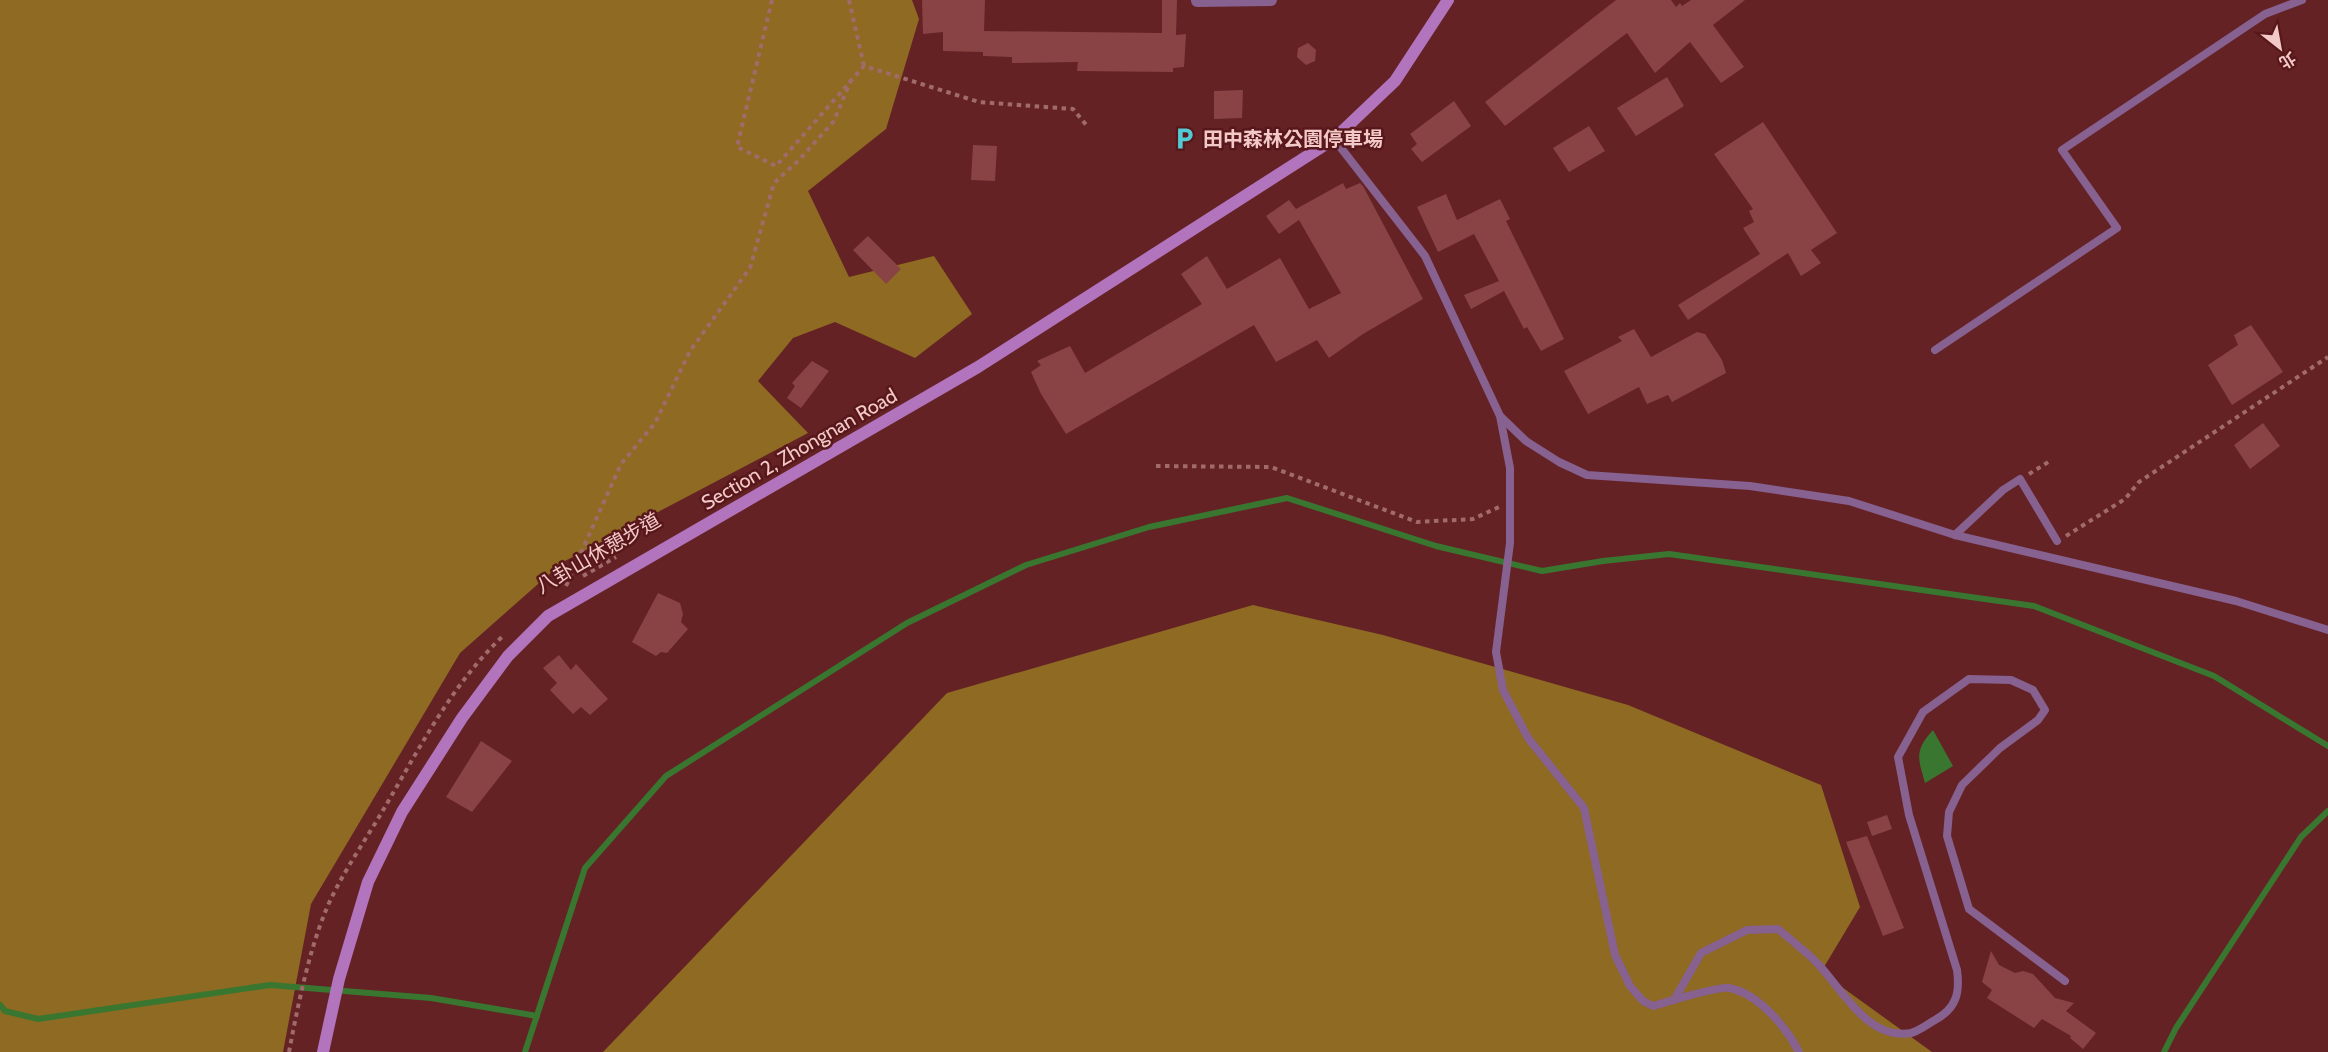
<svg xmlns="http://www.w3.org/2000/svg" width="2328" height="1052" font-family="Cabin,'Noto Sans TC',sans-serif">
	<style>
		.forest { fill: #8e6a22 }
		.water { fill: #397730 }
		.lines { fill: none; stroke-linecap: round; stroke-linejoin: round }
		.stream { stroke: #397730; stroke-width: 6 }
		.building { fill: #894344 }
		.path { stroke: #a26b6b; stroke-width: 4; stroke-dasharray: 4.5 4.5; stroke-linecap: butt }
		.service { stroke: #87618f; stroke-width: 8 }
		.minor { stroke: #87618f; stroke-width: 12 }
		.secondary { stroke: #b174bd; stroke-width: 12 }
		.labels { text-anchor: middle; dominant-baseline: central; stroke-width: 5; stroke-linejoin: round; paint-order: stroke }
		.poi-label { font-size: 20px; font-weight: bold; fill: #f3c9c7; stroke: #58171b; text-anchor: start }
		.street-label { font-size: 20px; fill: #f3c9c7; stroke: #58171b }
	</style>
	<rect width="100%" height="100%" fill="#642225"/>
	<g class="forest">
		<path d="M 0,0 L 912,0 L 919,19 L 886,129 L 808,191 L 849,277 L 934,256 L 972,314 L 915,358 L 835,322 L 793,338 L 758,381 L 808,433 L 563,562 L 460,653 L 311,904 L 283,1052 L 0,1052 Z"/>
		<path d="M 1253,605 L 1383,635 L 1628,705 L 1821,785 L 1860,907 L 1821,972 L 1932,1052 L 603,1052 L 947,693 Z"/>
	</g>
	<path class="water" d="M 1933,730 L 1953,766 L 1925,783 C 1918,758 1914,751 1933,730 Z"/>
	<g class="lines">
		<g class="stream">
			<path d="M 0,1005 L 5,1011 L 38,1019 L 270,985 L 431,998 L 537,1016"/>
			<path d="M 525,1052 L 585,868 L 666,776 L 907,623 L 1026,565 L 1149,527 L 1287,498 L 1436,546 L 1542,571 L 1603,561 L 1669,554 L 2034,606 L 2214,676 L 2328,746"/>
			<path d="M 2164,1052 L 2176,1028 L 2301,837 L 2328,811"/>
		</g>
	</g>
	<g class="building">
		<path d="M 922,0 L 985,0 L 984,31 L 1162,33 L 1162,0 L 1177,0 L 1176,35 L 1186,34 L 1184,67 L 1173,68 L 1173,72 L 1077,71 L 1078,62 L 1012,63 L 1012,57 L 983,56 L 983,52 L 943,51 L 943,32 L 923,34 Z"/>
		<path d="M 1616,0 L 1671,0 L 1676,7 L 1680,3 L 1682,6 L 1691,0 L 1745,0 L 1713,25 L 1744,67 L 1721,83 L 1690,42 L 1655,73 L 1627,33 L 1505,126 L 1485,102 Z"/>
		<path d="M 1308,43 L 1316,50 L 1315,61 L 1306,65 L 1297,57 L 1298,48 Z"/>
		<path d="M 1667,77 L 1684,106 L 1636,136 L 1617,108 Z"/>
		<path d="M 1243,90 L 1242,118 L 1214,119 L 1214,91 Z"/>
		<path d="M 1454,101 L 1471,126 L 1422,162 L 1411,149 L 1417,144 L 1410,134 Z"/>
		<path d="M 1763,122 L 1837,233 L 1811,250 L 1821,263 L 1801,276 L 1788,253 L 1688,320 L 1678,305 L 1760,254 L 1743,228 L 1754,222 L 1749,211 L 1753,209 L 1714,154 Z"/>
		<path d="M 1589,126 L 1605,151 L 1569,172 L 1553,148 Z"/>
		<path d="M 973,145 L 997,146 L 995,181 L 971,180 Z"/>
		<path d="M 1343,183 L 1346,189 L 1360,183 L 1363,186 L 1423,299 L 1363,334 L 1329,358 L 1317,340 L 1276,362 L 1254,325 L 1066,434 L 1041,394 L 1031,372 L 1041,365 L 1037,361 L 1070,346 L 1085,373 L 1202,304 L 1181,274 L 1207,256 L 1227,289 L 1280,258 L 1309,309 L 1341,293 L 1299,220 L 1279,234 L 1266,216 L 1289,200 L 1296,209 Z"/>
		<path d="M 1446,194 L 1457,220 L 1500,199 L 1510,219 L 1506,221 L 1564,339 L 1541,351 L 1527,327 L 1524,329 L 1504,291 L 1471,309 L 1464,295 L 1499,281 L 1474,234 L 1438,252 L 1417,207 Z"/>
		<path d="M 868,236 L 901,269 L 886,284 L 853,250 Z"/>
		<path d="M 2251,325 L 2283,372 L 2232,405 L 2208,365 L 2238,345 L 2234,335 Z"/>
		<path d="M 1634,329 L 1651,357 L 1697,332 L 1705,334 L 1722,360 L 1726,373 L 1672,402 L 1668,395 L 1647,404 L 1639,387 L 1588,414 L 1564,371 L 1622,341 L 1618,337 Z"/>
		<path d="M 812,361 L 829,371 L 801,408 L 787,398 L 795,386 L 792,383 Z"/>
		<path d="M 2263,423 L 2280,446 L 2250,469 L 2234,445 Z"/>
		<path d="M 658,593 L 680,603 L 683,614 L 681,622 L 688,629 L 667,653 L 661,652 L 656,656 L 632,642 Z"/>
		<path d="M 559,655 L 571,670 L 576,664 L 608,699 L 590,715 L 581,707 L 573,714 L 550,690 L 557,683 L 543,668 Z"/>
		<path d="M 481,741 L 512,761 L 472,812 L 446,797 Z"/>
		<path d="M 1887,815 L 1892,829 L 1872,836 L 1867,822 Z"/>
		<path d="M 1867,836 L 1904,928 L 1883,936 L 1846,842 Z"/>
		<path d="M 1991,951 L 1999,965 L 2015,973 L 2023,971 L 2033,974 L 2055,998 L 2074,1003 L 2066,1011 L 2096,1033 L 2083,1049 L 2070,1038 L 2071,1036 L 2042,1019 L 2034,1028 L 1987,998 L 1992,990 L 1982,982 Z"/>
	</g>
	<g class="lines">
		<g class="path">
			<path d="M 772,0 L 737,147 L 776,166 L 864,66 L 979,102 L 1073,109 L 1088,127"/>
			<path d="M 849,0 L 864,66"/>
			<path d="M 1156,466 L 1271,467 L 1417,522 L 1473,519 L 1499,507"/>
			<path d="M 2029,474 L 2050,461"/>
			<path d="M 2066,536 L 2125,499 L 2139,482 L 2328,357"/>
			<path d="M 583,576 L 616,557"/>
			<path d="M 566,586 L 621,464 L 655,423 L 690,351 L 750,268 L 774,183 L 799,160 L 834,121 L 851,80"/>
			<path d="M 289,1052 C 297,1010 308,955 324,915 C 337,881 363,844 382,812 C 418,751 451,685 503,636"/>
		</g>
		<g class="service">
			<path d="M 1334,139 L 1425,256 L 1500,416 L 1510,468 L 1510,543 L 1496,652 L 1503,690 L 1528,738 L 1584,808 L 1615,955 L 1630,986 L 1643,1001 L 1653,1006 C 1667,1002 1717,986 1729,988 C 1758,993 1787,1028 1799,1052"/>
			<path d="M 1935,350 L 2117,228 L 2062,150 L 2265,14 L 2302,0"/>
			<path d="M 1501,417 L 1526,441 L 1559,462 L 1587,475 L 1750,486 L 1849,501 L 1955,535 L 2236,601 L 2328,630"/>
			<path d="M 1955,535 L 2003,490 L 2020,479 L 2057,541"/>
			<path d="M 1674,1000 L 1701,953 L 1747,930 L 1778,929 C 1792,941 1807,952 1819,965 C 1843,991 1869,1041 1911,1033 C 1919,1031 1928,1024 1935,1020 C 1957,1008 1960,992 1957,970 L 1909,815 L 1898,757 L 1923,712 L 1969,679 L 2011,680 L 2033,690 L 2045,710 L 2038,720 L 2000,748 L 1962,785 L 1949,812 L 1947,836 L 1969,909 L 2065,981"/>
		</g>
		<path class="minor" d="M 1197,1 L 1271,0"/>
		<path class="secondary" d="M 323,1052 L 339,979 L 368,882 L 402,812 L 462,718 L 508,656 L 548,616 L 978,367 L 1334,139 L 1395,81 L 1448,0"/>
	</g>
	<defs>
		<symbol id="parking-bare" viewBox="-9 -9 18 18"><path d="M-3.5-5.5H1a3.5 3.5 0 0 1 0 7H-1V5.5H-3.5ZM-1-3.4V-.6H.8a1.4 1.4 0 0 0 0-2.8Z" fill="#51ccd4" stroke="#58171b" stroke-width="2.5" paint-order="stroke"/></symbol>
	</defs>
	<g fill-rule="evenodd">
		<use href="#parking-bare" x="1168" y="122" width="33" height="33"/>
	</g>
	<g class="labels">
		<g class="poi-label">
			<text x="1203" y="139">田中森林公園停車場</text>
		</g>
		<g class="street-label">
			<text transform="translate(799 449) rotate(-30)">Section 2, Zhongnan Road</text>
			<text transform="translate(598 553) rotate(-30)">八卦山休憩步道</text>
		</g>
	</g>
	<g transform="translate(2280 48) rotate(149)" stroke="#58171b" stroke-width="4.5" paint-order="stroke">
	<path d="M0-4.5L10 22L0 15L-10 22Z" fill="#f3c9c7"/>
	<text y="-9" font-size="16" font-weight="bold" text-anchor="middle" fill="#f3c9c7">北</text>
	</g>
</svg>
